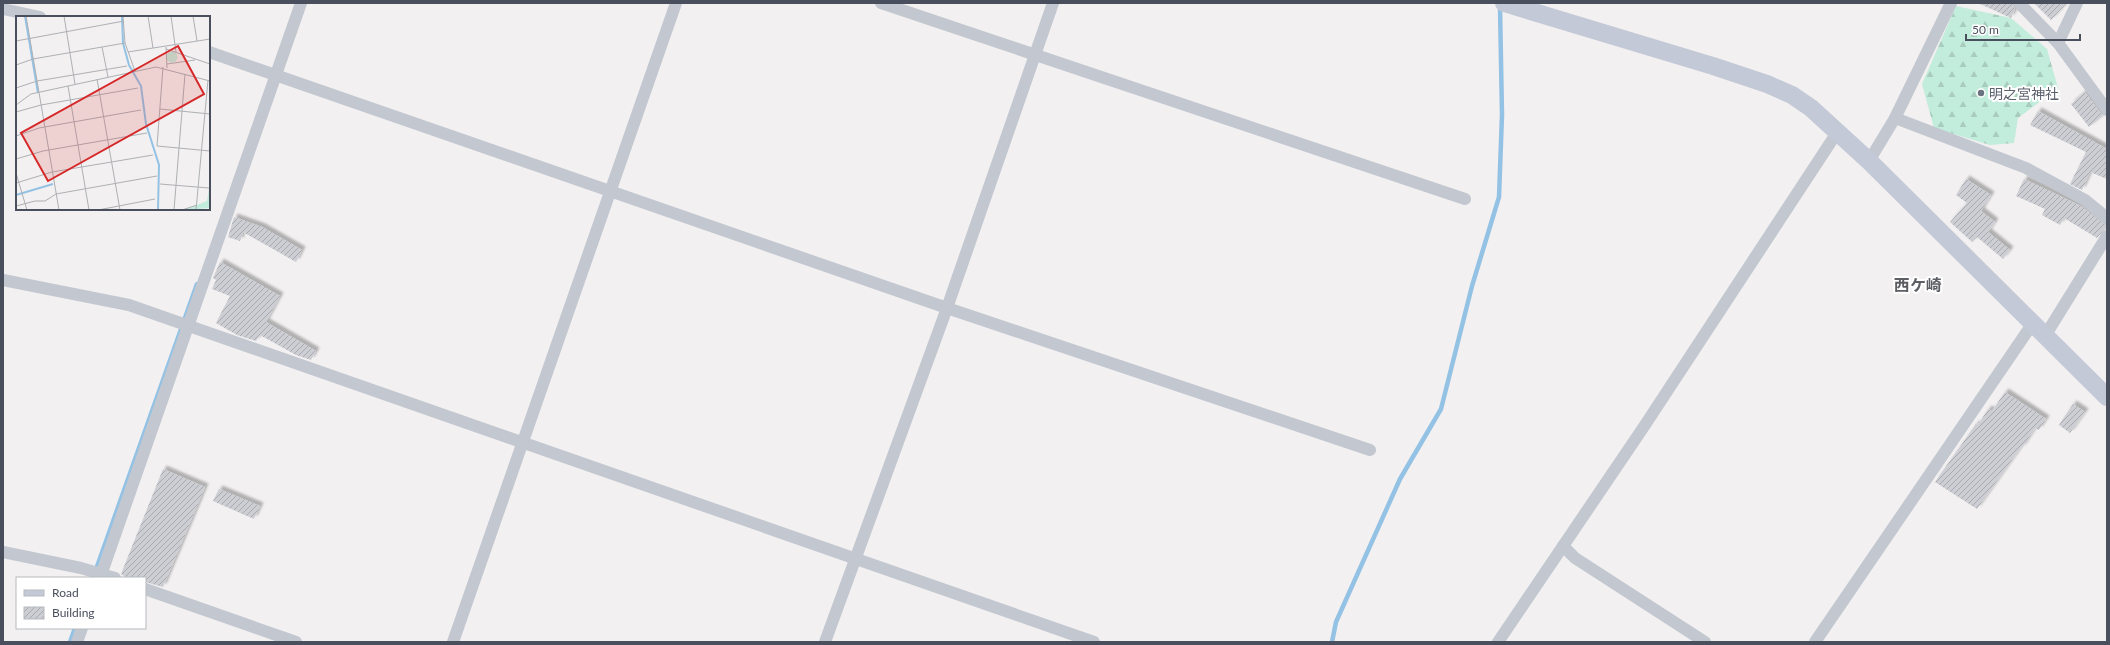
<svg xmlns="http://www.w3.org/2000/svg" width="2110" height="645" font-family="Lato,'Noto Sans JP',sans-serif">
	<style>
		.forest { fill: url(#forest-firs) }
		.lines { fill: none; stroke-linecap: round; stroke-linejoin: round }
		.stream { stroke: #93c2e5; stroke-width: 4.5 }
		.building { fill: url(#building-hatch); filter: url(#shadow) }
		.street { stroke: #c2c7d0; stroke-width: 12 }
		.secondary { stroke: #c4c9d7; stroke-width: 18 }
		.worship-dot { fill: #6b7280; stroke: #fff; stroke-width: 1.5 }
		.labels { text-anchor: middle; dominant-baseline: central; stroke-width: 4; stroke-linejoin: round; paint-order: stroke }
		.worship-label { font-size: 14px; fill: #5b616d; stroke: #fff; text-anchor: start }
		.quarter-label { font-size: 16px; font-weight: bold; fill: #5d5e64; stroke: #fff }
		.inset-river { fill: none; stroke: #93c2e5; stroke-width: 2 }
		.inset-road { fill: none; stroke: #aeb0b5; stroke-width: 1 }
		.view { fill: #d62828; fill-opacity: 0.15; stroke: #d62828; stroke-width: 2 }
		.inset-edge { fill: none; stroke: #494f5c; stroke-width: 2 }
	</style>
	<defs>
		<pattern id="forest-firs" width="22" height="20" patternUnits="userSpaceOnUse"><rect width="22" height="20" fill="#c2ecdb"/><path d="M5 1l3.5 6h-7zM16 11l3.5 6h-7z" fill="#a8ccbe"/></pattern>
		<pattern id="building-hatch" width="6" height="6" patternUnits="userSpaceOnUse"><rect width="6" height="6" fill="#cdced4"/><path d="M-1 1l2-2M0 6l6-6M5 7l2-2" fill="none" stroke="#a8aaaf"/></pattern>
		<filter id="shadow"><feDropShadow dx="3.5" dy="-3.5" stdDeviation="1" flood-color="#0004"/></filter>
	</defs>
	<rect width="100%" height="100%" fill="#f2f0f0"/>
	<path class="forest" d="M 1956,6 L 2011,18 L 2047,49 L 2058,88 L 2018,118 L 2014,143 L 1990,145 L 1934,128 L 1922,84 Z"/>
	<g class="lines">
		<g class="stream">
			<path d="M 93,578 L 197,284"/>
			<path d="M 70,642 L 75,628"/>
			<path d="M 1332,642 L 1336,622 L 1400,479 L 1441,409 L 1472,286 L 1499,197 L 1502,115 L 1500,7"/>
		</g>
	</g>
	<g class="building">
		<path d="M 1978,3 L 2012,3 L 2015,9 L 2011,18 Z"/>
		<path d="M 2034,3 L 2067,3 L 2051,20 Z"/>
		<path d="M 2085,92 L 2103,116 L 2089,127 L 2071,104 Z"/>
		<path d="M 2038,111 L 2107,149 L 2107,179 L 2090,172 L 2082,190 L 2070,184 L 2086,152 L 2030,125 Z"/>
		<path d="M 1966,179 L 1991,195 L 1981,211 L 1995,222 L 1988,232 L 2010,250 L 2003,259 L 1977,237 L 1972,242 L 1950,222 L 1967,203 L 1956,195 Z"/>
		<path d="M 2024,179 L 2081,206 L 2107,226 L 2097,238 L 2064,218 L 2060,225 L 2042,215 L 2045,209 L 2016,196 Z"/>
		<path d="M 234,217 L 262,227 L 302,250 L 296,262 L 243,232 L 240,241 L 228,237 Z"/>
		<path d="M 220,262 L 280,296 L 266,322 L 316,351 L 311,360 L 296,355 L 260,335 L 256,341 L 237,335 L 216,323 L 230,296 L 212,289 L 216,280 L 213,278 Z"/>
		<path d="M 2005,392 L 2046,419 L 2039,430 L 2035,428 L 2022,448 L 2021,447 L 1977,509 L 1935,482 L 1976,424 L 1978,425 L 1988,409 L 1992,411 Z"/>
		<path d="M 2073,404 L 2085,412 L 2070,433 L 2059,425 Z"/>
		<path d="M 163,469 L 205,487 L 163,587 L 145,582 L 145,578 L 127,578 L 121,574 Z"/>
		<path d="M 219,489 L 260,506 L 254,519 L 213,501 Z"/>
	</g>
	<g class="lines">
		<g class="street">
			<path d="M 881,3 L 1465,199"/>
			<path d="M 2019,3 L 2058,43 L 2107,110"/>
			<path d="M 3,9 L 40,17"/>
			<path d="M 2058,43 L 2077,3"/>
			<path d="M 209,52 L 947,308 L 1370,450"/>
			<path d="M 1895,118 L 2026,168 L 2085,200 L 2107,218"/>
			<path d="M 1869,161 L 1895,118 L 1951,3"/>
			<path d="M 3,280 L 129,305 L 1094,642"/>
			<path d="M 2045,336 L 2107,236"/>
			<path d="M 1563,546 L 1575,558 L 1705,642"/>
			<path d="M 3,552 L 81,568 L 115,578"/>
			<path d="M 100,578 L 301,3"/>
			<path d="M 145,589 L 296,642"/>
			<path d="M 77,642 L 82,628"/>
			<path d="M 453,642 L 676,3"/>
			<path d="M 825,642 L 947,308 L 1053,3"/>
			<path d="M 1498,642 L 1645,425 L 1838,131"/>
			<path d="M 1815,642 L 2033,323"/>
		</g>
		<path class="secondary" d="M 1504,3 L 1713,66 L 1767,84 L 1792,95 L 1811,108 L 1869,161 L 2107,397"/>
	</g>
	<circle class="worship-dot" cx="1981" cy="93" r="4"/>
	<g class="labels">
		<g class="worship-label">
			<text x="1989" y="93">明之宮神社</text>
		</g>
		<g class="quarter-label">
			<text x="1918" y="284">西ケ崎</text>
		</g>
	</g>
	<g transform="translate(16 16)">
		<rect width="194" height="194" fill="#f2f0f0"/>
		<path d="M 194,167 L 194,192 L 168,194 L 191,185 Z" fill="#c2ecdb"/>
		<path d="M150.5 41a5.5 5.5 0 1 1 11 0a5.5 5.5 0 1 1-11 0Z" fill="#c2ecdb"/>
		<path class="inset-river" d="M 9,0 L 22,77M 106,0 L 107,27 L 113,49 L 125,70 L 130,108 L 143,149 L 142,194M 0,179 L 37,168"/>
		<path class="inset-road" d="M 10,0 L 43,194M 48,0 L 59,68M 107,0 L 109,27 L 119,55M 132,0 L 137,32M 155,0 L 160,36M 177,0 L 181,25M 0,25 L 108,5M 86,31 L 92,61M 150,31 L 151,52M 150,33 L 194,48M 112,36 L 194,23M 151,48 L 179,44M 0,49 L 17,43 L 109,27M 147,51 L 141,130 L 194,135M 81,63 L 104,194M 52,70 L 73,194M 0,72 L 21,65 L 111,50M 0,89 L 15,78 L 140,51 L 194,65M 144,93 L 194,98M 0,96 L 25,89 L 122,72M 0,120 L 23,112 L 125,94M 0,143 L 27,135 L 131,117M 0,157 L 11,194M 0,167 L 36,156 L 137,139M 144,168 L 193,172M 0,190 L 19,185 L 29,185 L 40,178 L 141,160M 82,194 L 139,183M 158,194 L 169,58M 166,194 L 181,189M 180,194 L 192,64"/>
		<path class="view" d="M 162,30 L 188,78 L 32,165 L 5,117 Z"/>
		<rect width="194" height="194" class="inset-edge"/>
	</g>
	<rect width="2110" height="645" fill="none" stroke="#494f5c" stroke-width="8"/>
	<rect x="16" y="577" width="130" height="52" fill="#ffffff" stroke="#b6b9be"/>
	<rect x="24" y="590" width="20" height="6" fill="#c4c9d7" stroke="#b6b9be"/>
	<text x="52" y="597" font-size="12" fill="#494f5c">Road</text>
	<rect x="24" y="607" width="20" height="12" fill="url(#building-hatch)" stroke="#b6b9be"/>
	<text x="52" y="617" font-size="12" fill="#494f5c">Building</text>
	<path d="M1966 34v6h114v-6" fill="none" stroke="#494f5c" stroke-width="2"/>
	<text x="1972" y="34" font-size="12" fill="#494f5c" stroke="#ffffff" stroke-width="3" paint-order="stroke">50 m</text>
</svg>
